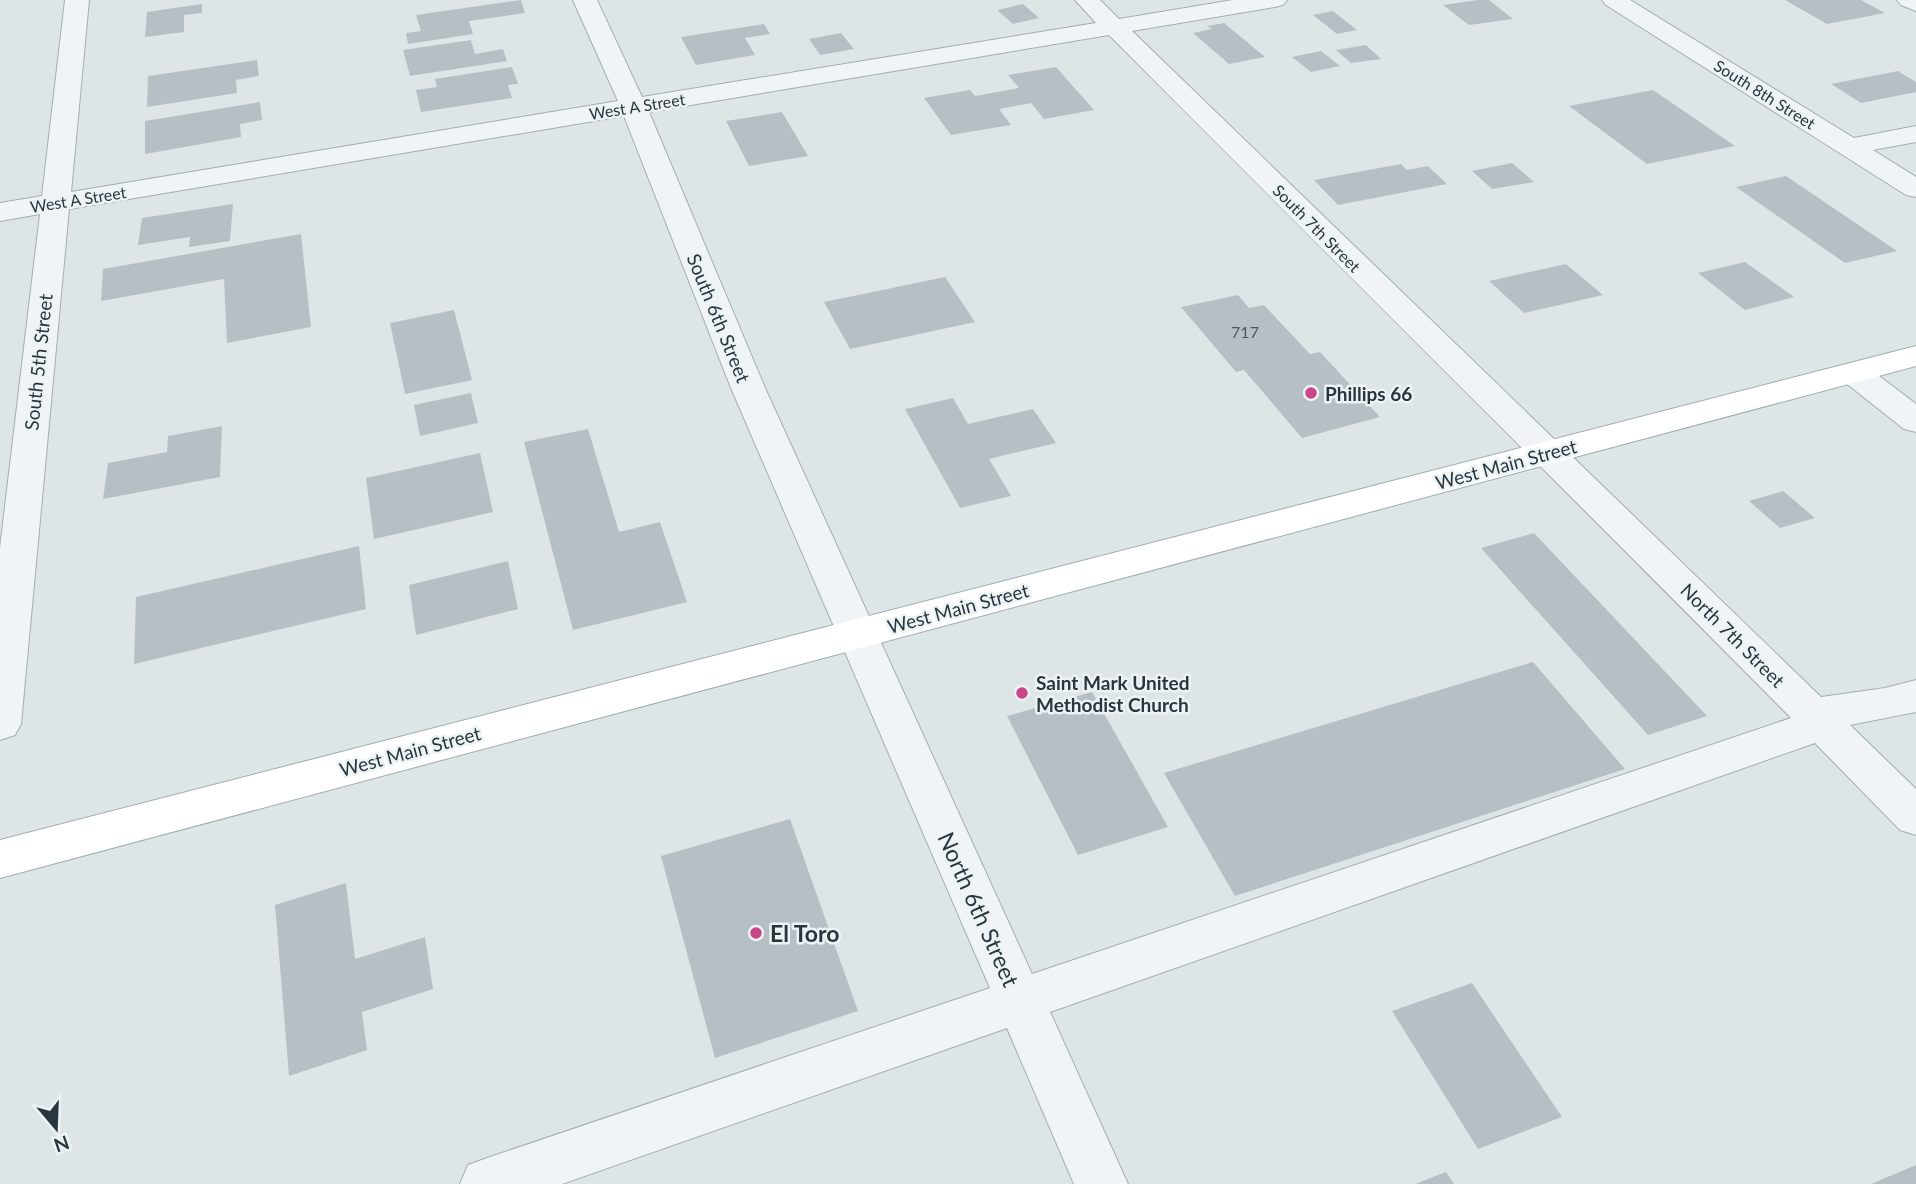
<svg xmlns="http://www.w3.org/2000/svg" width="1916" height="1184" font-family="Lato,sans-serif">
	<style>
		.building { fill: #b6c0c4 }
		.lines { fill: none; stroke-linecap: round; stroke-linejoin: round }
		.minor-casing { stroke: #a4adb1; stroke-width: 2 }
		.major-casing { stroke: #9eadb2; stroke-width: 2 }
		.minor { fill: #f1f4f6; fill-rule: evenodd }
		.major { fill: #fff; fill-rule: evenodd }
		.poi-dot { fill: #c94687; stroke: #edf3f5; stroke-width: 2.5 }
		.labels { text-anchor: middle; dominant-baseline: central; stroke-width: 5; stroke-linejoin: round; paint-order: stroke }
		.far-street-label { font-size: 16px; fill: #28373e; stroke: #edf3f5 }
		.number-label { font-size: 16px; fill: #4c5960 }
		.street-label { font-size: 19px; fill: #28373e; stroke: #edf3f5 }
		.poi-label { font-size: 19px; font-weight: bold; fill: #28373e; stroke: #edf3f5; text-anchor: start }
		.near-street-label { font-size: 23px; fill: #28373e; stroke: #edf3f5 }
		.near-poi-label { font-size: 23px; font-weight: bold; fill: #28373e; stroke: #edf3f5; text-anchor: start }
	</style>
	<rect width="100%" height="100%" fill="#dee5e7"/>
	<g class="building">
		<path d="M 521,0 L 525,13 L 469,21 L 473,34 L 408,44 L 406,33 L 421,31 L 416,15 Z"/>
		<path d="M 1478,0 L 1489,0 L 1513,19 L 1469,25 L 1443,5 Z"/>
		<path d="M 1785,0 L 1861,0 L 1885,13 L 1827,24 Z"/>
		<path d="M 202,4 L 202,13 L 184,15 L 184,32 L 145,37 L 147,12 Z"/>
		<path d="M 1023,4 L 1039,18 L 1013,24 L 997,10 Z"/>
		<path d="M 1333,11 L 1357,30 L 1337,34 L 1313,15 Z"/>
		<path d="M 1224,23 L 1265,57 L 1229,64 L 1193,33 L 1212,29 L 1207,26 Z"/>
		<path d="M 764,24 L 770,34 L 745,38 L 755,55 L 696,65 L 681,37 Z"/>
		<path d="M 841,33 L 854,49 L 820,55 L 809,39 Z"/>
		<path d="M 471,40 L 475,54 L 503,49 L 507,61 L 410,76 L 403,50 Z"/>
		<path d="M 1366,45 L 1381,59 L 1351,63 L 1336,50 Z"/>
		<path d="M 1321,51 L 1340,66 L 1311,72 L 1292,57 Z"/>
		<path d="M 257,60 L 259,76 L 236,80 L 237,93 L 147,107 L 148,76 Z"/>
		<path d="M 512,67 L 518,84 L 508,85 L 512,98 L 421,112 L 416,90 L 437,87 L 435,79 Z"/>
		<path d="M 1056,67 L 1094,110 L 1044,119 L 1031,103 L 999,109 L 1011,125 L 951,135 L 924,98 L 970,90 L 975,96 L 1019,88 L 1008,75 Z"/>
		<path d="M 1898,71 L 1916,82 L 1916,92 L 1861,103 L 1831,84 Z"/>
		<path d="M 1653,90 L 1735,146 L 1647,164 L 1569,106 Z"/>
		<path d="M 260,102 L 262,120 L 240,124 L 241,137 L 145,154 L 145,121 Z"/>
		<path d="M 782,112 L 808,156 L 749,166 L 726,121 Z"/>
		<path d="M 1512,163 L 1534,182 L 1492,189 L 1472,171 Z"/>
		<path d="M 1401,164 L 1407,170 L 1428,166 L 1447,184 L 1338,205 L 1314,180 Z"/>
		<path d="M 1786,176 L 1897,251 L 1845,263 L 1736,187 Z"/>
		<path d="M 233,204 L 230,241 L 189,247 L 190,237 L 138,245 L 142,218 Z"/>
		<path d="M 301,234 L 311,327 L 227,343 L 224,279 L 101,301 L 103,269 Z"/>
		<path d="M 1745,262 L 1794,297 L 1745,310 L 1698,273 Z"/>
		<path d="M 1566,264 L 1603,295 L 1524,313 L 1489,281 Z"/>
		<path d="M 945,277 L 975,322 L 850,349 L 824,302 Z"/>
		<path d="M 1238,295 L 1249,308 L 1264,305 L 1310,354 L 1320,352 L 1380,417 L 1302,438 L 1244,370 L 1236,372 L 1181,307 Z"/>
		<path d="M 454,310 L 472,380 L 405,394 L 390,323 Z"/>
		<path d="M 471,393 L 478,423 L 420,436 L 414,405 Z"/>
		<path d="M 953,398 L 968,424 L 1033,409 L 1056,443 L 989,459 L 1011,496 L 960,508 L 905,409 Z"/>
		<path d="M 222,426 L 220,477 L 103,499 L 108,463 L 167,452 L 168,436 Z"/>
		<path d="M 588,429 L 619,532 L 660,522 L 687,602 L 573,630 L 524,442 Z"/>
		<path d="M 480,453 L 493,512 L 374,539 L 366,478 Z"/>
		<path d="M 1783,491 L 1815,518 L 1780,528 L 1749,501 Z"/>
		<path d="M 1534,533 L 1707,716 L 1648,735 L 1481,548 Z"/>
		<path d="M 359,546 L 366,609 L 134,664 L 136,597 Z"/>
		<path d="M 508,561 L 518,609 L 416,635 L 409,585 Z"/>
		<path d="M 1533,662 L 1625,769 L 1235,896 L 1164,773 Z"/>
		<path d="M 1092,692 L 1168,827 L 1078,855 L 1007,716 Z"/>
		<path d="M 790,819 L 858,1011 L 715,1058 L 661,856 Z"/>
		<path d="M 346,883 L 355,959 L 425,937 L 433,989 L 362,1012 L 367,1050 L 289,1076 L 275,905 Z"/>
		<path d="M 1472,983 L 1562,1117 L 1478,1149 L 1392,1011 Z"/>
		<path d="M 1916,1165 L 1916,1184 L 1871,1184 Z"/>
		<path d="M 1446,1172 L 1454,1184 L 1415,1184 Z"/>
	</g>
	<g class="lines">
		<defs>
			<g id="minor">
				<path d="M 65,0 L 89,0 L 71,192 L 618,101 L 573,0 L 597,0 L 642,97 L 1096,23 L 1075,0 L 1100,0 L 1119,19 L 1233,0 L 1287,0 L 1283,5 L 1275,7 L 1132,31 L 1821,697 L 1885,688 L 1916,680 L 1916,712 L 1850,725 L 1916,789 L 1916,835 L 1900,830 L 1815,743 L 1050,1012 L 1128,1184 L 1074,1184 L 1007,1028 L 562,1184 L 460,1184 L 468,1165 L 487,1158 L 990,988 L 731,388 L 624,116 L 69,209 L 21,724 L 15,735 L 0,740 L 0,548 L 40,214 L 0,221 L 0,203 L 42,196 ZM 1109,35 C 1335,263 1565,489 1791,718 L 1032,974 L 765,388 L 649,112 Z"/>
				<path d="M 1602,0 L 1630,0 L 1854,138 L 1916,126 L 1916,142 L 1873,150 L 1916,177 L 1916,197 L 1906,195 L 1606,5 Z"/>
				<path d="M 1897,0 L 1916,0 L 1916,11 L 1901,5 Z"/>
				<path d="M 1854,363 L 1866,366 L 1916,404 L 1916,432 L 1904,429 L 1842,380 L 1838,373 L 1842,366 Z"/>
			</g>
			<path id="major" d="M 1916,346 L 1916,366 L 0,878 L 0,840 Z"/>
		</defs>
		<use href="#minor" class="minor-casing"/>
		<use href="#major" class="major-casing"/>
		<use href="#minor" class="minor"/>
		<use href="#major" class="major"/>
	</g>
	<g class="poi-dot">
		<circle cx="1311" cy="393" r="7"/>
		<circle cx="1022" cy="693" r="7"/>
		<circle cx="756" cy="933" r="7"/>
	</g>
	<g class="labels">
		<g class="far-street-label">
			<text transform="translate(1765 94) rotate(32)">South 8th Street</text>
			<text transform="translate(637 106) rotate(-9)">West A Street</text>
			<text transform="translate(78 199) rotate(-9)">West A Street</text>
			<text transform="translate(1317 228) rotate(45)">South 7th Street</text>
		</g>
		<g class="number-label">
			<text x="1245" y="331">717</text>
		</g>
		<g class="street-label">
			<text transform="translate(719 318) rotate(68)">South 6th Street</text>
			<text transform="translate(38 362) rotate(-84)">South 5th Street</text>
			<text transform="translate(1506 464) rotate(-15)">West Main Street</text>
			<text transform="translate(958 608) rotate(-15)">West Main Street</text>
			<text transform="translate(1733 635) rotate(45)">North 7th Street</text>
			<text transform="translate(410 751) rotate(-15)">West Main Street</text>
		</g>
		<g class="poi-label">
			<text x="1325" y="393">Phillips 66</text>
			<text x="1036" y="682">Saint Mark United<tspan x="1036" dy="22">Methodist Church</tspan></text>
		</g>
		<g class="near-street-label">
			<text transform="translate(979 909) rotate(66)">North 6th Street</text>
		</g>
		<g class="near-poi-label">
			<text x="770" y="933">El Toro</text>
		</g>
	</g>
	<g transform="translate(56 1128) rotate(161)" stroke="#edf3f5" stroke-width="5" paint-order="stroke">
	<path d="M0-5L12 26L0 18L-12 26Z" fill="#28373e"/>
	<text y="-10" font-size="19" font-weight="bold" text-anchor="middle" fill="#28373e">N</text>
	</g>
</svg>
